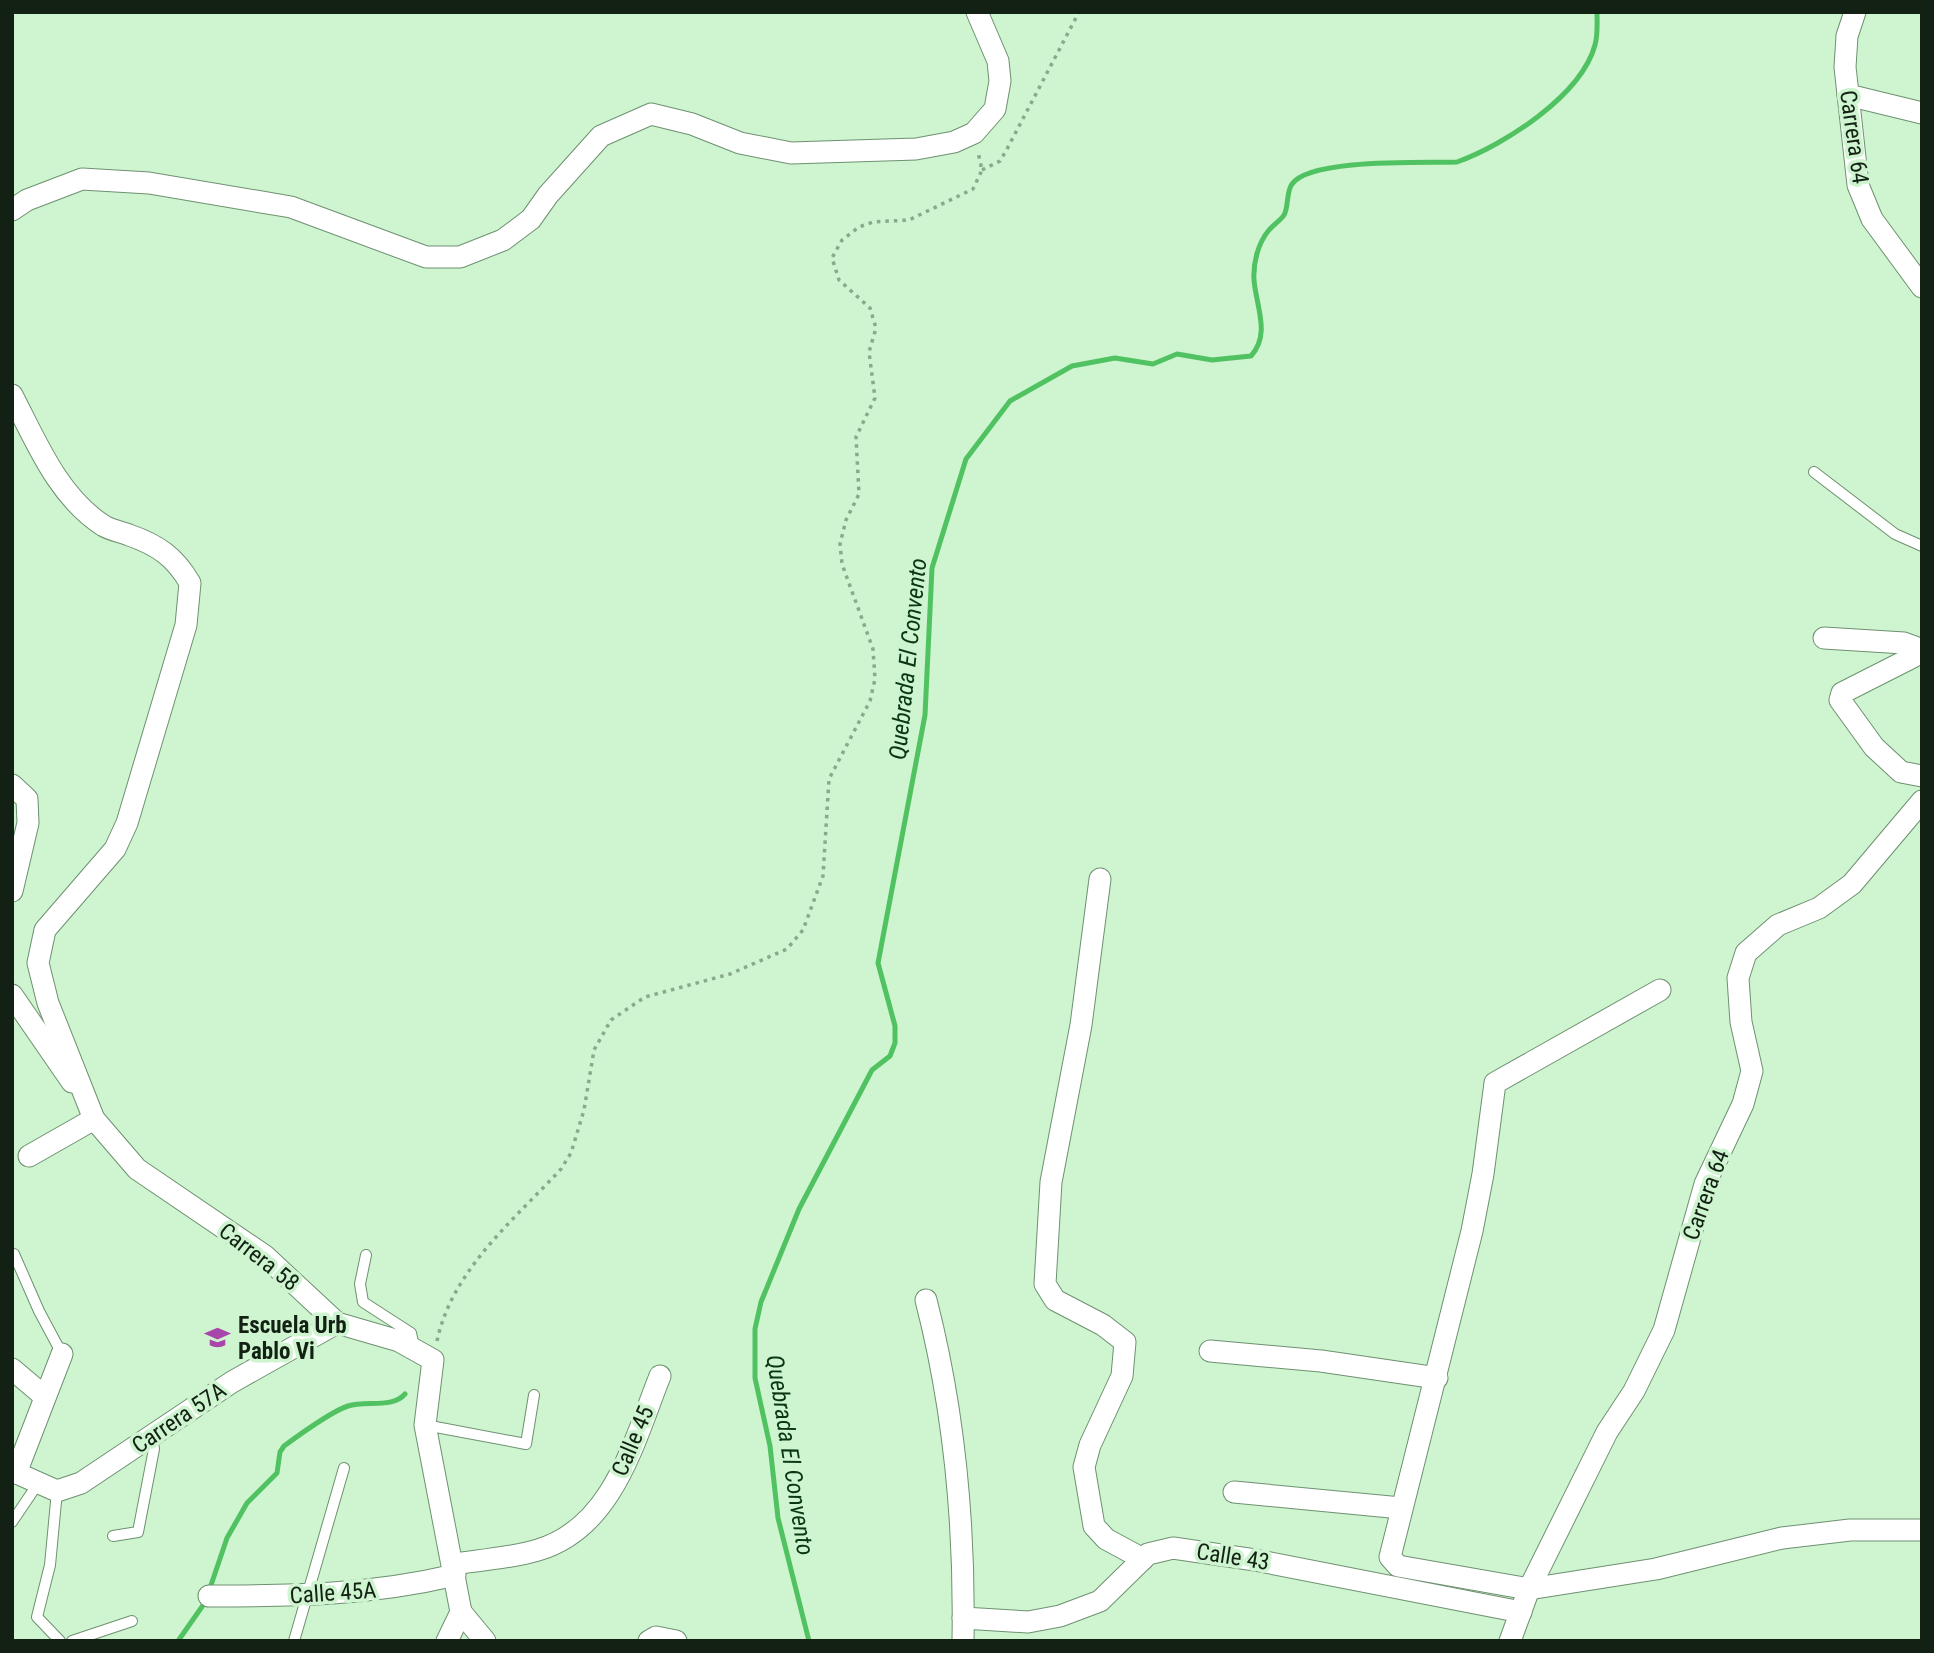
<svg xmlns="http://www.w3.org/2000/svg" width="1934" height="1653" font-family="'Roboto Condensed',sans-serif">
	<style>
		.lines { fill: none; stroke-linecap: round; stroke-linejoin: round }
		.stream { stroke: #51c261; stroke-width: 5 }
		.service-casing { stroke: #6e9170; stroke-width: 12 }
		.minor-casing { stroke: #6e9170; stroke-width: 23 }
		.path { stroke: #8ba88c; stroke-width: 3.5; stroke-dasharray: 3.5 5; stroke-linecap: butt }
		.service { stroke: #fff; stroke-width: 10 }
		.minor { stroke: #fff; stroke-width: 21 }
		.labels { text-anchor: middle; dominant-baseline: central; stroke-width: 7; stroke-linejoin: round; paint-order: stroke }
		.street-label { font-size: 23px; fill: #132114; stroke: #cef4d0 }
		.poi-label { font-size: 23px; font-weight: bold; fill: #132114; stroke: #cef4d0; text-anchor: start }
		.water-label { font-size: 24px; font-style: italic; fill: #093712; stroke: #cef4d0 }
	</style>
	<rect width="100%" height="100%" fill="#cef4d0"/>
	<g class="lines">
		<g class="stream">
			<path d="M 209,1591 L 227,1538 L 247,1503 L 277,1473 L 280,1452 L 284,1446 C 299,1435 332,1411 348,1406 C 366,1400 392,1409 405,1394"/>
			<path d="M 178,1641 L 206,1601"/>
			<path d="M 809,1641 L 778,1518 L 770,1446 L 755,1378 L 755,1329 L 761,1302 L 799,1209 L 872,1070 L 890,1056 L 895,1043 L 895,1026 L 878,963 L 925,715 L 932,568 L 966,459 L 1010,401 L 1072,366 L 1115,358 L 1153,364 L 1177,354 L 1212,360 L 1251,356 C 1271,334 1256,306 1254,280 C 1253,263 1258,243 1269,230 C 1273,225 1281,220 1284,215 C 1289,206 1286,192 1292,184 C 1310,158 1424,163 1457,162 C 1504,145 1581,96 1595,45 C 1598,35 1597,22 1597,12"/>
		</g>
		<defs>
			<g id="service">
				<path d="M 1814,472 L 1895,534 L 1922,546"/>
				<path d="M 14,1254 L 39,1311 L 62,1354"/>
				<path d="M 366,1255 L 360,1284 L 363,1302 L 411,1333 L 414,1347"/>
				<path d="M 425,1425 L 526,1444 L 534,1395"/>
				<path d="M 57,1491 L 50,1565 L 37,1617 L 60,1641"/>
				<path d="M 12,1522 L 37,1485"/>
				<path d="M 113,1536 L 138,1532 L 154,1449 L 152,1436"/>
				<path d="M 72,1641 L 132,1621"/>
				<path d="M 294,1641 L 344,1468"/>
			</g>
			<g id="minor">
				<path d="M 1855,12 L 1847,36 L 1845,67 L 1858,185 L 1872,219 L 1922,287"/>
				<path d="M 1848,95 L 1922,113"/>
				<path d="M 12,210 L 27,200 L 82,179 L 149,183 L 291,207 L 426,257 L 460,257 L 503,240 L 531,219 L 548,195 L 601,136 L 651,114 L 692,124 L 740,143 L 791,153 L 916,149 L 954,142 L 974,133 L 995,109 L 1000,81 L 998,61 L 977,12"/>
				<path d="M 12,395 C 36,441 58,497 104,526 C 111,530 121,532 129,535 C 158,545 175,557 190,583 L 186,625 L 127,823 L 115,849 L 45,930 L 38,963 L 48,1003 L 94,1119 L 137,1169 L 265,1256 L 337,1323 L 399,1341 L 433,1360 L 425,1425 L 461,1612 L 447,1641"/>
				<path d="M 1824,638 L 1904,643 L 1915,647 L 1913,657 L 1842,693 L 1840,700 L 1874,747 L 1901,772 L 1922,776"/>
				<path d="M 12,785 L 27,799 L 28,823 L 12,891"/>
				<path d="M 1100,879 L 1081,1025 L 1051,1182 L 1045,1284 L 1055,1300 L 1103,1325 L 1125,1342 L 1122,1376 L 1090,1445 L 1084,1467 L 1094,1526 L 1106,1539 L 1143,1559"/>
				<path d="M 1660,990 L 1495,1083 L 1483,1174 L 1472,1231 L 1390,1557 L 1398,1566 L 1529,1589 L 1656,1569 L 1782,1538 L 1850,1530 L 1922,1530"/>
				<path d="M 12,995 L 72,1082"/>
				<path d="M 29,1156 L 94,1119"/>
				<path d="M 926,1300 C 954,1409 965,1528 963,1641"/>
				<path d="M 1210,1351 L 1321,1361 L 1437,1378"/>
				<path d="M 12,1369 L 44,1396"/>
				<path d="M 12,1471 L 57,1491 L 81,1483 L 232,1382 L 337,1323"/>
				<path d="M 16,1473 L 62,1354"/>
				<path d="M 1234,1492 L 1401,1508"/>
				<path d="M 453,1564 C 481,1560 512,1558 538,1550 C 613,1528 634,1441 660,1376"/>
				<path d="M 209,1596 C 295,1596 371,1595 455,1575"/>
				<path d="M 461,1612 L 485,1641"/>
				<path d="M 963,1618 L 1028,1622 L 1060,1616 L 1100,1601 L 1148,1554 L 1173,1548 L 1255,1560 L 1521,1612"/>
				<path d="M 649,1641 L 656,1637 L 676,1641"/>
				<path d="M 1510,1641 L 1529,1589 L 1607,1432 L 1634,1391 L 1664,1330 L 1705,1184 L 1743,1104 L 1752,1071 L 1741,1022 L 1738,978 L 1746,953 L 1778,925 L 1819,908 L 1852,884 L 1922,801"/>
			</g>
		</defs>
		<use href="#service" class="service-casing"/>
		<use href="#minor" class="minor-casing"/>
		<g class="path">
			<path d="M 982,170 L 1000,161 L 1007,149 L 1079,12"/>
			<path d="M 437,1341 C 452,1270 514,1220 561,1169 L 571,1153 L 584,1110 L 594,1050 L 611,1020 L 645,997 L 730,974 L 787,949 L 803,930 L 823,876 L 829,779 L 870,701 L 875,679 L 873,649 L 842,564 L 840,544 L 846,520 L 859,494 L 856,437 L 875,398 L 869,352 L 876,328 L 870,308 L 839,280 L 832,258 L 842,240 L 859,227 L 873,222 L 909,220 L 973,189 L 982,170 L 978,152"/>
		</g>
		<use href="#service" class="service"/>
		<use href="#minor" class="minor"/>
	</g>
	<defs>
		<symbol id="school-bare" viewBox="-9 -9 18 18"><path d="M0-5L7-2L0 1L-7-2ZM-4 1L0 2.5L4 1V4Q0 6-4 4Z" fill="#a946ac" stroke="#cef4d0" stroke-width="2.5" paint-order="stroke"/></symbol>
	</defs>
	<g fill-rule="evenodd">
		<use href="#school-bare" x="200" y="1320" width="35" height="35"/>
	</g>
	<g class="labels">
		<g class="street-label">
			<text transform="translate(1854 137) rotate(82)">Carrera 64</text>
			<text transform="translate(1706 1195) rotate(-70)">Carrera 64</text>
			<text transform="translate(259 1257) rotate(38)">Carrera 58</text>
			<text transform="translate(179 1418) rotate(-34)">Carrera 57A</text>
			<text transform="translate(633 1441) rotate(-67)">Calle 45</text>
			<text transform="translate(1233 1557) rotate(9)">Calle 43</text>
			<text transform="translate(333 1593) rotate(-4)">Calle 45A</text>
		</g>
		<g class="poi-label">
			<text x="238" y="1325">Escuela Urb<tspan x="238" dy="26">Pablo Vi</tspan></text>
		</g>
		<g class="water-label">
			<text transform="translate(908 659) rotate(-84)">Quebrada El Convento</text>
			<text transform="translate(790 1455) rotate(81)">Quebrada El Convento</text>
		</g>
	</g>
	<rect width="1934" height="1653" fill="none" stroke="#132114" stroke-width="28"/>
</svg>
